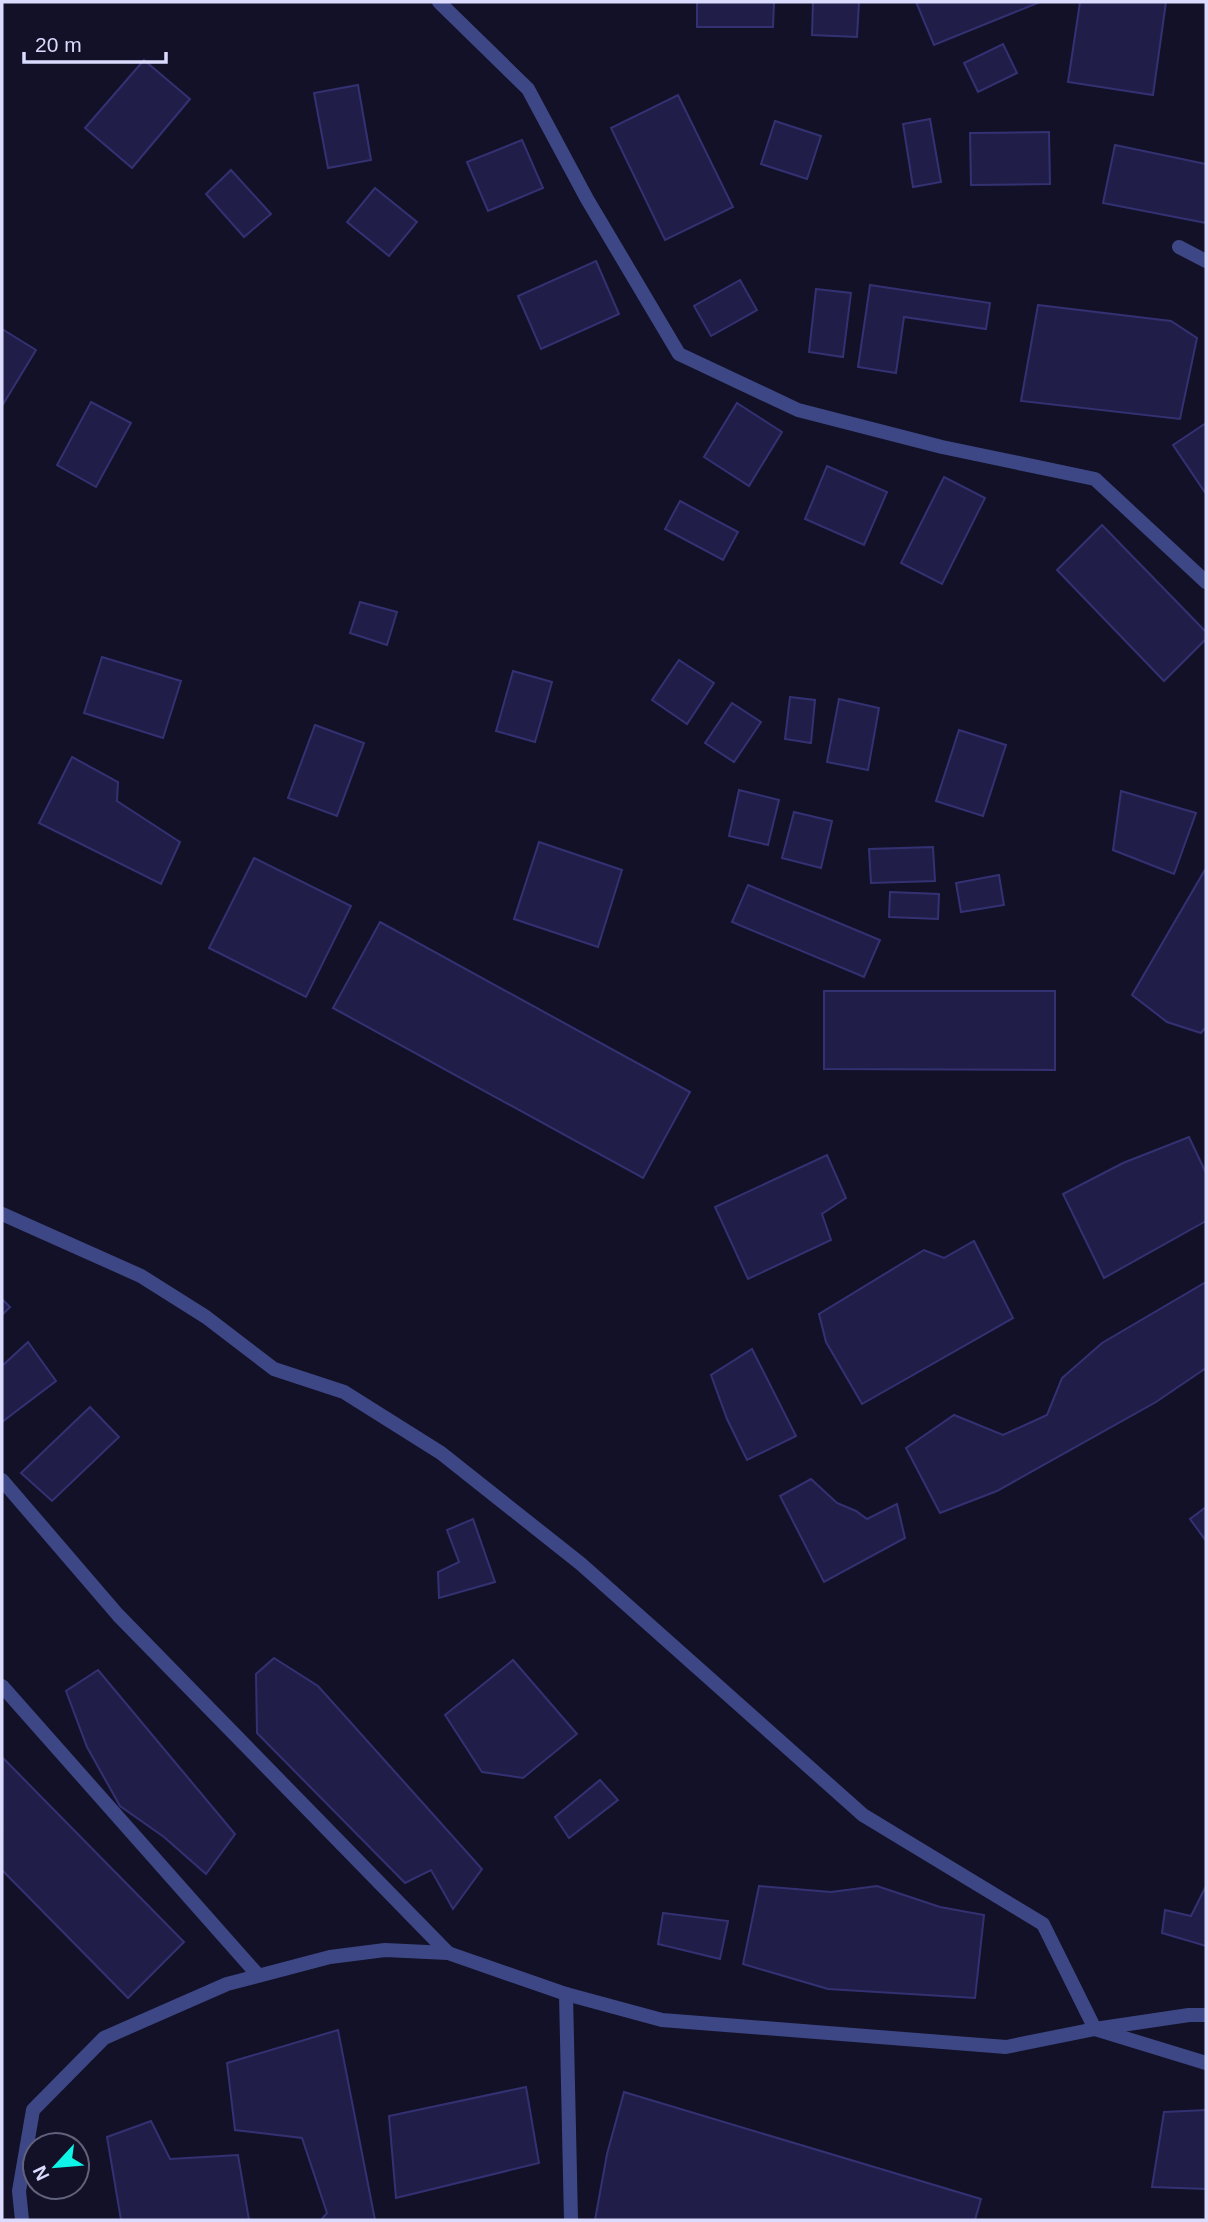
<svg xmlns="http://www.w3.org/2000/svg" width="1208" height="2222" font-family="Helvetica,sans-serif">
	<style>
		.building { fill: #201e48; stroke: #343173; stroke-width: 2 }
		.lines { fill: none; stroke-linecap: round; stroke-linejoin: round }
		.lane { stroke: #3e4785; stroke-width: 14 }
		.street { stroke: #3e4785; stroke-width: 14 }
	</style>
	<rect width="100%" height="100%" fill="#121128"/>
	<g class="building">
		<path d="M 697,2 L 774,2 L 773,27 L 697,27 Z"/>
		<path d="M 813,2 L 859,2 L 857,37 L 812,35 Z"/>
		<path d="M 916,2 L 1040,2 L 934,45 Z"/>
		<path d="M 1080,2 L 1166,2 L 1153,95 L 1068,82 Z"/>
		<path d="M 1003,44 L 1017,73 L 978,92 L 964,63 Z"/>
		<path d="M 144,60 L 190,99 L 132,168 L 85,128 Z"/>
		<path d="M 358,85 L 371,160 L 328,168 L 314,93 Z"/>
		<path d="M 678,95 L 733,207 L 665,240 L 611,128 Z"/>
		<path d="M 930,119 L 941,182 L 913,187 L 903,124 Z"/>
		<path d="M 775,121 L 821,136 L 807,179 L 761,164 Z"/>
		<path d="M 1049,132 L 1050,184 L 971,185 L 970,133 Z"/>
		<path d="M 522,140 L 543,188 L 488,211 L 467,162 Z"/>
		<path d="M 1115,145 L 1206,164 L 1206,223 L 1103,203 Z"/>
		<path d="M 231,170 L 271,214 L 244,237 L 206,194 Z"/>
		<path d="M 375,188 L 417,222 L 389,256 L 347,222 Z"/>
		<path d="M 596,261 L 619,314 L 541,349 L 518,296 Z"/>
		<path d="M 740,280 L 757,310 L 711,336 L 694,306 Z"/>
		<path d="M 870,285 L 990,303 L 986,329 L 904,317 L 896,373 L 858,367 Z"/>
		<path d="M 816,289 L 851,293 L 843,357 L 809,352 Z"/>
		<path d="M 1038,305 L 1171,321 L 1197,338 L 1180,419 L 1021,401 Z"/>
		<path d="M 2,329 L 36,350 L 2,406 Z"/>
		<path d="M 91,402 L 131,423 L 96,487 L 57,465 Z"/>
		<path d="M 737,403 L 782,432 L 749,486 L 704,457 Z"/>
		<path d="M 1206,423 L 1206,494 L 1173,445 Z"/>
		<path d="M 827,466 L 887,492 L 864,545 L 805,519 Z"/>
		<path d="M 944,477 L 985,498 L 942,584 L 901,563 Z"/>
		<path d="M 680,501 L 738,532 L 723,560 L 665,529 Z"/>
		<path d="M 1102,525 L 1206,632 L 1206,639 L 1164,681 L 1057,570 Z"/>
		<path d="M 360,602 L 397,612 L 387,645 L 350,633 Z"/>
		<path d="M 102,657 L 181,681 L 163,738 L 84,713 Z"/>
		<path d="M 679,660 L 714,683 L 687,724 L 652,700 Z"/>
		<path d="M 513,671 L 552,682 L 535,742 L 496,731 Z"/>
		<path d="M 790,697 L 815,700 L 811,743 L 785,739 Z"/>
		<path d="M 839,699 L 879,708 L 868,770 L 827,762 Z"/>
		<path d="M 732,703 L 761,722 L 734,762 L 705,743 Z"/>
		<path d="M 315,725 L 364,743 L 337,816 L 288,798 Z"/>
		<path d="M 959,730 L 1006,745 L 983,816 L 936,801 Z"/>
		<path d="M 72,757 L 118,782 L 117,801 L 180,842 L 161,884 L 39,823 Z"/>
		<path d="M 739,790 L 779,800 L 768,845 L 729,836 Z"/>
		<path d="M 1121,791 L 1196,813 L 1174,874 L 1113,850 Z"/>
		<path d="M 794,812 L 832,821 L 821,868 L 782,858 Z"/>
		<path d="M 539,842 L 622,870 L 598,947 L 514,919 Z"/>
		<path d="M 933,847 L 935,881 L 871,883 L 869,849 Z"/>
		<path d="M 254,858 L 351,906 L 306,997 L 209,948 Z"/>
		<path d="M 1206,868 L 1206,1027 L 1201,1033 L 1167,1022 L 1132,995 Z"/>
		<path d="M 999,875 L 1004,905 L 961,912 L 956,883 Z"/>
		<path d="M 748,885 L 880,940 L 864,977 L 732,922 Z"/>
		<path d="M 890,892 L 939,894 L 938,919 L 889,917 Z"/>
		<path d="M 380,922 L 690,1092 L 643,1178 L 333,1008 Z"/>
		<path d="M 824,991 L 1055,991 L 1055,1070 L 824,1069 Z"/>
		<path d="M 1189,1137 L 1206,1173 L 1206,1221 L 1104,1278 L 1063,1194 L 1123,1163 Z"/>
		<path d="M 827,1155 L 846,1198 L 822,1214 L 831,1240 L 748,1279 L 715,1207 Z"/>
		<path d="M 974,1241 L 1013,1318 L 862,1404 L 826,1342 L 819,1314 L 924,1250 L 944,1258 Z"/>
		<path d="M 1206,1282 L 1206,1368 L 1156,1402 L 997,1491 L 940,1513 L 906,1448 L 954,1415 L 1003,1435 L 1047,1415 L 1062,1378 L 1102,1343 Z"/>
		<path d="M 2,1299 L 10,1307 L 2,1315 Z"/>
		<path d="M 28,1342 L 56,1381 L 2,1422 L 2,1366 Z"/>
		<path d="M 752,1349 L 796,1436 L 747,1460 L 727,1419 L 711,1375 Z"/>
		<path d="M 90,1407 L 119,1437 L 52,1501 L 21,1473 Z"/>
		<path d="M 811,1479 L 837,1503 L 856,1511 L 867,1519 L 897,1504 L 905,1538 L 824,1582 L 780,1496 Z"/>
		<path d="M 1206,1507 L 1206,1541 L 1190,1519 Z"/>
		<path d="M 473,1519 L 495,1582 L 439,1598 L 438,1572 L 459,1562 L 447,1530 Z"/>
		<path d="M 274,1658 L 318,1686 L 482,1869 L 453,1909 L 431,1870 L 405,1883 L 257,1733 L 256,1674 Z"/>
		<path d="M 513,1660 L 577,1734 L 523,1778 L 482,1772 L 445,1715 Z"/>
		<path d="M 98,1670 L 235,1834 L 206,1874 L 164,1837 L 120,1806 L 87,1747 L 66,1691 Z"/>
		<path d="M 3,1758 L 184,1942 L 128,1998 L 2,1870 Z"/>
		<path d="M 600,1780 L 618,1800 L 569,1838 L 555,1817 Z"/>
		<path d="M 759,1886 L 831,1892 L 877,1886 L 940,1907 L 984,1915 L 975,1998 L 828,1989 L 743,1964 Z"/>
		<path d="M 1206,1886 L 1206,1946 L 1162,1933 L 1165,1910 L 1191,1916 Z"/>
		<path d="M 663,1913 L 728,1921 L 720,1959 L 658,1944 Z"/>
		<path d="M 338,2030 L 375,2220 L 321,2220 L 327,2213 L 302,2138 L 235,2130 L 227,2063 Z"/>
		<path d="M 526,2087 L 539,2163 L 396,2198 L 389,2116 Z"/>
		<path d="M 624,2092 L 981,2199 L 975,2220 L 595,2220 L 607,2154 Z"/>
		<path d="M 1206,2110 L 1206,2189 L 1152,2187 L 1164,2112 Z"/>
		<path d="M 151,2121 L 170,2159 L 238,2155 L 249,2220 L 121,2220 L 107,2137 Z"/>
	</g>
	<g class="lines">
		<g class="lane">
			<path d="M 439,2 L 528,89 L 587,199 L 679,354 L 798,410 L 942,447 L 1095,479 L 1206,582"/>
			<path d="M 2,1480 L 118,1615 L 448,1953"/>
			<path d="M 566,1994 L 571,2220"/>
			<path d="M 1095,2029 L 1206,2063"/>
		</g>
		<g class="street">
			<path d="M 1179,247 L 1206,261"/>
			<path d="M 2,1214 L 141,1276 L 206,1317 L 274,1369 L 344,1392 L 441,1453 L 581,1564 L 863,1815 L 1043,1924 L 1095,2029"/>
			<path d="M 2,1686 L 258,1975"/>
			<path d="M 22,2220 L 19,2191 L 33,2110 L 104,2038 L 227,1984 L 330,1957 L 385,1950 L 448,1953 L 566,1994 L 662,2020 L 1006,2047 L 1095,2029 L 1189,2015 L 1206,2015"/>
		</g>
	</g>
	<rect width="1208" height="2222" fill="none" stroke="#dadbfd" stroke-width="7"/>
	<g transform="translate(56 2166) rotate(244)"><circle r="33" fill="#121128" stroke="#62627d" stroke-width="2"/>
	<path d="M0-5L12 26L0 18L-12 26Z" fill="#0ef5e8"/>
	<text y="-10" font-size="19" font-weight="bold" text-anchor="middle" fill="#dadbfd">N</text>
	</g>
	<path d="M24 52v10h142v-10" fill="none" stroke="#dadbfd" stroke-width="3.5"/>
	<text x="35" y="52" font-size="21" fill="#dadbfd" stroke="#121128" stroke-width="5" paint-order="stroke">20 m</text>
</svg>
